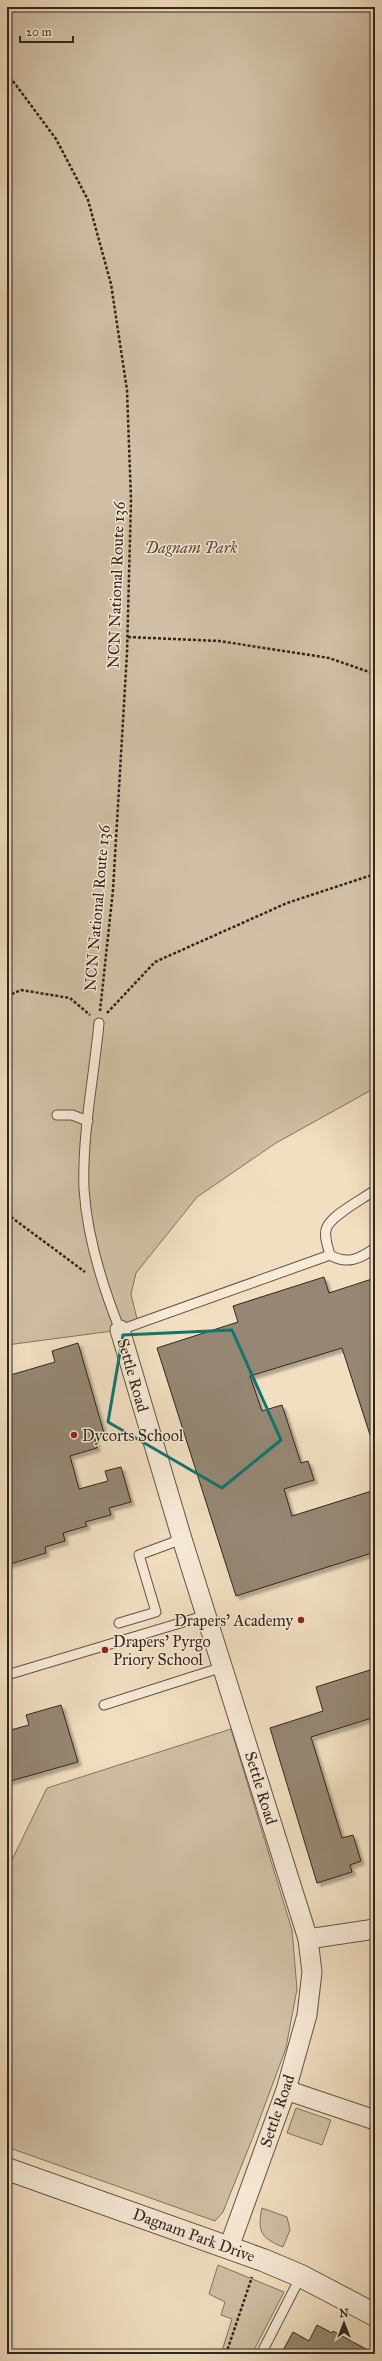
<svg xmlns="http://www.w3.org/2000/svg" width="382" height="2361" font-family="'IM FELL Great Primer',serif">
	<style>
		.green { fill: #d1c0a6; stroke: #817462 }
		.building { fill: #958773; stroke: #31271d; filter: url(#shadow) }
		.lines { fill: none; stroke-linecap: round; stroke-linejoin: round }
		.service-casing { stroke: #615546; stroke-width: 11 }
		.minor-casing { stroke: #615546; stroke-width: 21 }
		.tertiary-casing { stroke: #615546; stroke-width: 24 }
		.path { stroke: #31271d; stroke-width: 2.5; stroke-dasharray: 3 2; stroke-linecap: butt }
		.service { stroke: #f7ead7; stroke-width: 9 }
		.minor { stroke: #f7ead7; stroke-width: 19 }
		.tertiary { stroke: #f7ead7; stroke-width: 22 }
		.marked { fill: none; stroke: #0f766e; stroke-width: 3; stroke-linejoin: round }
		.poi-dot { fill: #8f2418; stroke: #f7ead7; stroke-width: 1.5 }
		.labels { text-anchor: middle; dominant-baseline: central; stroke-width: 3; stroke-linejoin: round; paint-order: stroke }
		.park-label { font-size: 16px; font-style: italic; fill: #594d3f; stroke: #f7ead7 }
		.street-label { font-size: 16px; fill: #31271d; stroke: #f7ead7 }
		.poi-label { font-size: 16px; fill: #31271d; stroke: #f7ead7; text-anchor: start }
	</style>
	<defs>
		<filter id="shadow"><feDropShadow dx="3.5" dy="3.5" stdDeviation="1" flood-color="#0004"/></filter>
	</defs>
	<rect width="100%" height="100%" fill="#f2dfc2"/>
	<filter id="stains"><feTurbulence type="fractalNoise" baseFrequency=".005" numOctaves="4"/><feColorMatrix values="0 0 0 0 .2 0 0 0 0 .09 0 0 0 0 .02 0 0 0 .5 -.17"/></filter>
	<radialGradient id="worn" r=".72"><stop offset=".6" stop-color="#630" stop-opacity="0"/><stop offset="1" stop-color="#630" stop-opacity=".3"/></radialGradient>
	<g class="green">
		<path d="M 7,7 L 375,7 L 375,1088 L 276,1143 L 197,1197 L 136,1273 L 131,1294 L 138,1323 L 120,1330 L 7,1345 Z"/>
		<path d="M 231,1729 L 292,1930 L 297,1989 L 286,2048 L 253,2137 L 223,2212 L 215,2221 L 7,2147 L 7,1870 L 47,1788 Z"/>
		<path d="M 296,2108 L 331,2120 L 322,2145 L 287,2133 Z"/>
		<path d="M 262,2208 L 287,2217 L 290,2230 L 283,2247 C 261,2238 257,2232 262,2208 Z"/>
		<path d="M 218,2265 L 284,2292 L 252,2354 L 221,2354 L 232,2319 L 221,2315 L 225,2302 L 209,2294 Z"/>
	</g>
	<g class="building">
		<path d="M 324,1277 L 329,1293 L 375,1278 L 375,1441 L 372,1441 L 342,1348 L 250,1376 L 262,1411 L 282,1405 L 301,1463 L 308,1461 L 314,1480 L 284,1489 L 292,1516 L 375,1490 L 375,1552 L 236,1596 L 157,1348 L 238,1322 L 233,1306 Z"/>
		<path d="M 78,1343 L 104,1433 L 94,1435 L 97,1448 L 70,1456 L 79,1489 L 108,1481 L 105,1471 L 121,1467 L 131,1502 L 109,1508 L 111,1515 L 85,1522 L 87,1526 L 63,1533 L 65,1541 L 45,1547 L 46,1553 L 7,1565 L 7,1376 L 55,1362 L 52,1351 Z"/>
		<path d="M 370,1670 L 375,1686 L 375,1717 L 311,1737 L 342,1838 L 353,1835 L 361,1861 L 350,1865 L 352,1872 L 317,1883 L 270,1728 L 323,1711 L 316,1687 Z"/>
		<path d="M 61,1705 L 78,1762 L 7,1782 L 7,1731 L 29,1725 L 26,1715 Z"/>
		<path d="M 317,2325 L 332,2333 L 333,2331 L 375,2354 L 281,2354 L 293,2332 L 309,2341 Z"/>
	</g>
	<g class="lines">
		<defs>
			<g id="service">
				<path d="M 99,1023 C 94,1077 82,1134 84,1189 C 87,1237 102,1285 120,1330 L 330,1255"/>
				<path d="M 57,1115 L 72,1115 L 88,1121"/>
				<path d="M 375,1190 C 363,1199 333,1214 327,1227 C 323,1235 328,1247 330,1255 C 347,1265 360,1259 375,1248"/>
				<path d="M 119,1623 L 156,1612 L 139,1555 L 182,1539"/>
				<path d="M 7,1675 L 207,1615"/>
				<path d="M 104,1705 L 223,1667"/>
				<path d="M 261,2354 L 301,2276"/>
			</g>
			<g id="minor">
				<path d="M 120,1330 L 182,1539 L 308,1939 L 312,1972 L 307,2015 L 286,2090 L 229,2247"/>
				<path d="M 308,1939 L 375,1929"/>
				<path d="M 286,2090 L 375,2120"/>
			</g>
			<path id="tertiary" d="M 7,2169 L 263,2260 L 301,2276 L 375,2315"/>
		</defs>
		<use href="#service" class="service-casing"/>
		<use href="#minor" class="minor-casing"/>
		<use href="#tertiary" class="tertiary-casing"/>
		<g class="path">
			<path d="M 7,73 L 56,139 L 88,200 L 111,284 L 127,390 L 131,500 L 127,653 L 113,890 L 100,1011"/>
			<path d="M 128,637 L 219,641 L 329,658 L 375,674"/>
			<path d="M 7,996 L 21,990 L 70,998 L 90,1015"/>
			<path d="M 107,1013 L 155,962 L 287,903 L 375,874"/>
			<path d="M 7,1214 L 85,1272"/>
			<path d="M 226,2354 L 252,2277"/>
		</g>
		<use href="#service" class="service"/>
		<use href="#minor" class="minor"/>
		<use href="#tertiary" class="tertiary"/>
	</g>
	<path class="marked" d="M 232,1330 L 281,1440 L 222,1488 L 108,1422 L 123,1335 Z"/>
	<g class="poi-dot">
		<circle cx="74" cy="1435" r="4"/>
		<circle cx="301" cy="1620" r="4"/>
		<circle cx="105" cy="1650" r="4"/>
	</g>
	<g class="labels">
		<g class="park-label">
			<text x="191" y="547">Dagnam Park</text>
		</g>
		<g class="street-label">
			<text transform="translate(116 585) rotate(-88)">NCN National Route 136</text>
			<text transform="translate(97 908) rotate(-85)">NCN National Route 136</text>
			<text transform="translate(133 1375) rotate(74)">Settle Road</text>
			<text transform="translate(261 1788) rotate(73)">Settle Road</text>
			<text transform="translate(277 2111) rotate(-71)">Settle Road</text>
			<text transform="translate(194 2235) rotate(20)">Dagnam Park Drive</text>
		</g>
		<g class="poi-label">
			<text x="82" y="1435">Dycorts School</text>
			<text x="293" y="1620" text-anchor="end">Drapers' Academy</text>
			<text x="113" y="1641">Drapers' Pyrgo<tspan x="113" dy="18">Priory School</tspan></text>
		</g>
	</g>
	<rect width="382" height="2361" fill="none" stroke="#f2dfc2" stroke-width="24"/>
	<rect x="8" y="8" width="366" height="2345" fill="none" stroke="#31271d" stroke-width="2"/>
	<rect x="12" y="12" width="358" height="2337" fill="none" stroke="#31271d"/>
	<g transform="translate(344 2323)" stroke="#f7ead7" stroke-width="3" paint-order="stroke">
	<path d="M0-3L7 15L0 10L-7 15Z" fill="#31271d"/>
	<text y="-6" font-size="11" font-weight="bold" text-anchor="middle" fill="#31271d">N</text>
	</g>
	<path d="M20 36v6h53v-6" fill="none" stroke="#31271d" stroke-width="2"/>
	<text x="26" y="36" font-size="12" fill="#31271d" stroke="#f7ead7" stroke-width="3" paint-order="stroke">20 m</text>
	<rect width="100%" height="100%" filter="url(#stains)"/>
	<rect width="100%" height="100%" fill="url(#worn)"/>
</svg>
